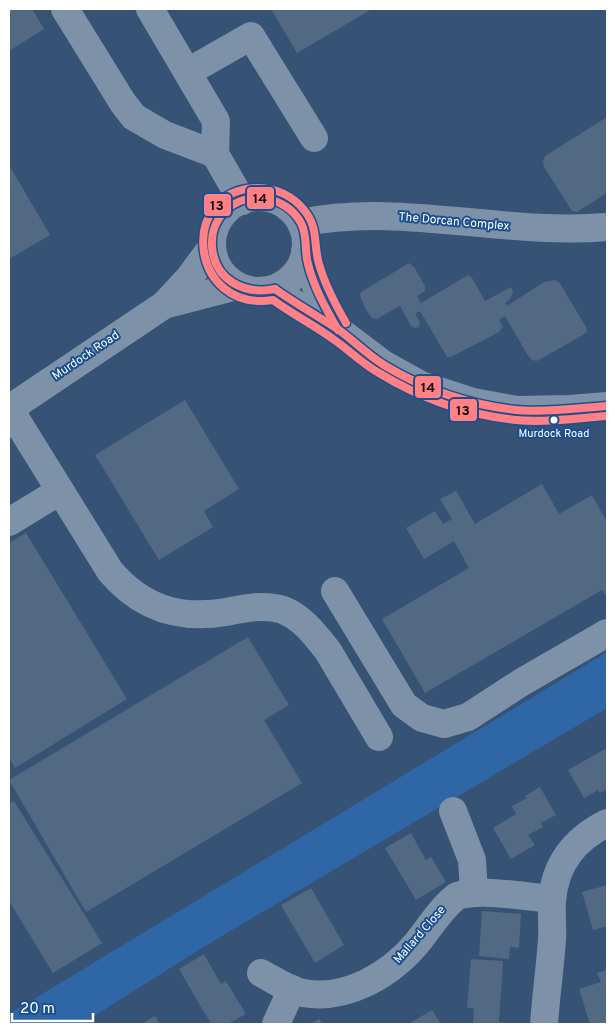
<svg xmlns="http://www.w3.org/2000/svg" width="616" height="1033" font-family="Overpass,sans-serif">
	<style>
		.green { fill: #2f66a5 }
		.building { fill: #526984 }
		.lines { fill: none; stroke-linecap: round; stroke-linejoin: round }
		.minor { stroke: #7d92a8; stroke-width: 28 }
		.bus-1-casing { stroke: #1b4f8f; stroke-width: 11 }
		.bus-2-casing { stroke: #1b4f8f; stroke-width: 11 }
		.bus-1 { stroke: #ff8085; stroke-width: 8 }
		.bus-2 { stroke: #ff8085; stroke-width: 8 }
		.bus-dot { fill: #fff; stroke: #1b4f8f; stroke-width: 2 }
		.labels { text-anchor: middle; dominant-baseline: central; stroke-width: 4; stroke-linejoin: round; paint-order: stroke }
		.bus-label { font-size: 11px; fill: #fff; stroke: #1b4f8f }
		.street-label { font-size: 12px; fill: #fff; stroke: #1b4f8f }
		.line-badge { stroke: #1b4f8f; stroke-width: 2 }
		.pale-badge-label { font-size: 14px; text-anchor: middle; font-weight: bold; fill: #111 }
	</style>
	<rect width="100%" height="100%" fill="#365274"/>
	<path class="green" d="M 607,652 L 607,708 L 205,946 L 82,1024 L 9,1024 L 9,1014 Z"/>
	<g class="building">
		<path d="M 9,9 L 32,9 L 44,29 L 9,51 Z"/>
		<path d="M 271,9 L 372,9 L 297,53 Z"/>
		<path d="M 607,117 L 607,193 L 577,212 L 572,211 L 544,167 L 543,162 L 545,156 Z"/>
		<path d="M 9,165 L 50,235 L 9,259 Z"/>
		<path d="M 409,263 L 414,267 L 425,286 L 425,291 L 417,296 L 421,303 L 468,275 L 472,278 L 485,301 L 511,287 L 513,291 L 512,295 L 510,299 L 505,303 L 507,306 L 544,282 L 555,280 L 559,282 L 586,327 L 587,331 L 583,335 L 537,361 L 532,360 L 527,354 L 505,316 L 499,320 L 503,327 L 499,332 L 451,357 L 447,357 L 420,311 L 415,314 L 420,322 L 419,327 L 415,328 L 411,326 L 400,306 L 377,319 L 372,318 L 366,310 L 360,296 L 361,292 Z"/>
		<path d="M 185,400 L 239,489 L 204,511 L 213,527 L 159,560 L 95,455 Z"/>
		<path d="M 542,484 L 559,514 L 592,495 L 607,522 L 607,596 L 606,596 L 602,590 L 425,693 L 382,619 L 469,568 L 454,541 L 424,559 L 406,528 L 435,511 L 443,524 L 452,519 L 440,499 L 456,491 L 475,524 Z"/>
		<path d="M 26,533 L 127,699 L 15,768 L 9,758 L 9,543 Z"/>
		<path d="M 248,637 L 289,705 L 264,720 L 302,783 L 86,912 L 9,780 Z"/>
		<path d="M 607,748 L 607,789 L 600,793 L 598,790 L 584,798 L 568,770 Z"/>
		<path d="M 540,787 L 556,815 L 541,823 L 543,827 L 528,835 L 535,845 L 511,859 L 493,828 L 516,814 L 512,806 L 527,798 L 525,796 Z"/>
		<path d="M 14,801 L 102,943 L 53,973 L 9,901 L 9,804 Z"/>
		<path d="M 411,833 L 426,860 L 431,857 L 446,882 L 416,900 L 385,848 Z"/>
		<path d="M 607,885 L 607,926 L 593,930 L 582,892 Z"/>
		<path d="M 311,888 L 344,945 L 315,963 L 281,905 Z"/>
		<path d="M 482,911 L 521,914 L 519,948 L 510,947 L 509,959 L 479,956 Z"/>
		<path d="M 204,954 L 221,984 L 226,981 L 246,1014 L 228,1024 L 211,1024 L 179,969 Z"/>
		<path d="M 471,959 L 503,961 L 499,1022 L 505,1023 L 504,1024 L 473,1024 L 474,1008 L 467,1008 Z"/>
		<path d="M 607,970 L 607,1024 L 590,1024 L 579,989 L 601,982 L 597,973 Z"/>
		<path d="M 432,1010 L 441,1024 L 408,1024 Z"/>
		<path d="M 155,1016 L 160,1024 L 141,1024 Z"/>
		<path d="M 319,1019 L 323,1024 L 310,1024 Z"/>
	</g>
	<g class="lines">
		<g class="minor">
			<path d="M 65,9 L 123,103 L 134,117 L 165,135 L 215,154 L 242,201"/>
			<path d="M 150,9 L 216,121 L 215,154"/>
			<path d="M 188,72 L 251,36 L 314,138"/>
			<circle cx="259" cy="244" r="47"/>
			<path d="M 301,223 C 400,202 505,236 607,227"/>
			<path d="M 305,252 L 321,302 L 337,328"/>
			<path d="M 275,289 L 298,306 L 338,330 L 383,364 L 421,385 L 473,402 L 517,410 L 570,409 L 607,406"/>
			<path d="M 164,305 L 237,286"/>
			<path d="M 9,408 L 110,571 C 141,608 179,620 226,612 C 245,608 265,604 283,610 C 302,617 316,636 328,651 L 379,737"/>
			<path d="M 9,409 L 164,305 L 189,278 L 212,247"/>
			<path d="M 9,522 L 60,491"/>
			<path d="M 335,591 L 404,705 L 422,718 L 444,724 L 468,717 L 522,682 L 607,633"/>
			<path d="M 453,811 L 472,860 L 474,893"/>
			<path d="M 261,973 C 274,980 288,990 303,993 C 346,1001 390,975 417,943 C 430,927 441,908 457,896 C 481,888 526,897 552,899"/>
			<path d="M 276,1024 L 292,989"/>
			<path d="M 544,1024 C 546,996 550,968 552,939 C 553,926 551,913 552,901 C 555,863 575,839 607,823"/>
		</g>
		<defs>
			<g id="bus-1">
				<path d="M 275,289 C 296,304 318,316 339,330 C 354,341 368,355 384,365 C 423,389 470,405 516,410 C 543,413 579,408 607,406"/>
				<path d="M 275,289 C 244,295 214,280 212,246 C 211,233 216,220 225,211 C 248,189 286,196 301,223 C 308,236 304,250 308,264 C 314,288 326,309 338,330"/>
			</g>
			<path id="bus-2" d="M 346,323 C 335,304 325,285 319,264 C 313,244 319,228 304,210 C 293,196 276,188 258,188 C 177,189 189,313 273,300 C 292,314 314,325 333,339 C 349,350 363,364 379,373 C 420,398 468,415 516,420 C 545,423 578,418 607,416"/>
		</defs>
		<use href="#bus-1" class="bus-1-casing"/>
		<use href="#bus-2" class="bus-2-casing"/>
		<use href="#bus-1" class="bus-1"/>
		<use href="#bus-2" class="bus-2"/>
	</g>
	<circle class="bus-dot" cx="554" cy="420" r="4.5"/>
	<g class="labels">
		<g class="bus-label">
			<text x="554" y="434">Murdock Road</text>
		</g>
		<g class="street-label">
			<text transform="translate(454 222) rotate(5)">The Dorcan Complex</text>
			<text transform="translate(86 356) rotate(-34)">Murdock Road</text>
			<text transform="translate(420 935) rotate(-49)">Mallard Close</text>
		</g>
	</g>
	<g class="line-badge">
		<rect x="246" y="186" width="29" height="24" rx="5" fill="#ff8085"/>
		<rect x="203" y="193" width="29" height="24" rx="5" fill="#ff8085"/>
		<rect x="414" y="375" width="28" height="24" rx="5" fill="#ff8085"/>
		<rect x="449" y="398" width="29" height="24" rx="5" fill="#ff8085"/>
	</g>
	<g class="pale-badge-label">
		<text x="260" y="203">14</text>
		<text x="217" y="210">13</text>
		<text x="428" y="392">14</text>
		<text x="463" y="415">13</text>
	</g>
	<rect width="616" height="1033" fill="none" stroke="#ffffff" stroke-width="20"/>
	<path d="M12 1013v8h81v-8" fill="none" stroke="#ffffff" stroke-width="2.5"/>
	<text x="20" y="1013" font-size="15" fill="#ffffff" stroke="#1b4f8f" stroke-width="4" paint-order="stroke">20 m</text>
</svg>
